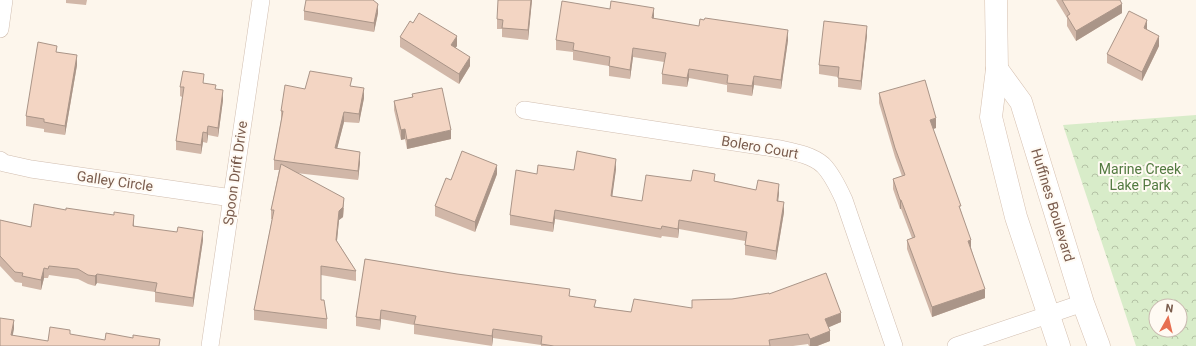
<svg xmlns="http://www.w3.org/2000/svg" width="1196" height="346" font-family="Roboto,sans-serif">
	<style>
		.forest { fill: url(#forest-crowns); fill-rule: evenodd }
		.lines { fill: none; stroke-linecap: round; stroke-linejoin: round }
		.street-casing { stroke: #d1beb0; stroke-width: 18 }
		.secondary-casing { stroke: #d6c0b0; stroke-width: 23 }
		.street { stroke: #fff; stroke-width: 17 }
		.secondary { stroke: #fff; stroke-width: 22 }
		.wall { fill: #d1b7a8 }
		.shaded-wall { fill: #aa9588 }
		.building { fill: #f3d5c3; stroke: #aa9588 }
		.labels { text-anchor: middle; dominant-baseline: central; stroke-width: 4; stroke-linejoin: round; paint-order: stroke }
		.street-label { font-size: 14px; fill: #7a5c4d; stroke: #fffaf3 }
		.park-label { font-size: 14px; fill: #537a41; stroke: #fffaf3 }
	</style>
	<defs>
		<pattern id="forest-crowns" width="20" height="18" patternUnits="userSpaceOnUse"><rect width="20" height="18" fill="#d8ecc9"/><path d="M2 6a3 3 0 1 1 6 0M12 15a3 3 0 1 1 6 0" fill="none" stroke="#b4c2a5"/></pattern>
	</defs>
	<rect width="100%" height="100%" fill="#fdf6ec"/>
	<path class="forest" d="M 1196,115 L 1196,346 L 1136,346 L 1063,125 ZM 1156,306 L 1180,306 L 1180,330 L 1156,330 Z"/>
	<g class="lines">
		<defs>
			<g id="street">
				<path d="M 0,29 L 4,0"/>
				<path d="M 524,110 L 780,149 C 794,152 812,155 823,165 C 832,174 839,189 844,200 L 894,346"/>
				<path d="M 0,160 L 4,163 L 31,169 L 232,198"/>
				<path d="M 210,346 L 261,0"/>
				<path d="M 956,346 L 1083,303"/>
			</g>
			<g id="secondary">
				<path d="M 996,0 L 997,69 L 991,117 L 1016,217 L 1059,346"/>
				<path d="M 997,69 L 1021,102 L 1083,303 L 1099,346"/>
			</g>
		</defs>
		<use href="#street" class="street-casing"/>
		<use href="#secondary" class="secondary-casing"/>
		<use href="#street" class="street"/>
		<use href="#secondary" class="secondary"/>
	</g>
	<g class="wall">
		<path d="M 66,0 L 87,0 L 86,5 L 66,3 Z"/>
		<path d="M 532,0 L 528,40 L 502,37 L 502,29 L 497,29 L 497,19 Z"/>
		<path d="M 1056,0 L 1120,0 L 1122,13 L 1076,41 L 1067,26 L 1067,18 Z"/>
		<path d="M 304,11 L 378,13 L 374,32 L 304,20 Z"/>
		<path d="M 653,19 L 788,40 L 781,89 L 754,85 L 752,96 L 727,92 L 727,85 L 689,78 L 687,87 L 662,84 L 662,74 L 664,62 L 633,57 L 630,79 L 609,76 L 609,66 L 573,60 L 573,52 L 556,50 L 556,40 Z"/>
		<path d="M 1147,30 L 1159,46 L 1142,81 L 1107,63 L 1107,54 Z"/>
		<path d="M 867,35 L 861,90 L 838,87 L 838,77 L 819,74 L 819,65 Z"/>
		<path d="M 400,37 L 457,46 L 455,48 L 470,66 L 459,84 L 400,47 Z"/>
		<path d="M 57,52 L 77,65 L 65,135 L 44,132 L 44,129 L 26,126 L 26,116 Z"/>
		<path d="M 204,83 L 216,89 L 223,100 L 218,137 L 208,135 L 207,143 L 203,142 L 201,154 L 176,150 L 176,141 L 182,97 L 180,96 L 180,87 Z"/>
		<path d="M 352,86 L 364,98 L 359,123 L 344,122 L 337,148 L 360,162 L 358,180 L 296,173 L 344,208 L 343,217 L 339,220 L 337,241 L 356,271 L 356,281 L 321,275 L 321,300 L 327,319 L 327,329 L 254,320 L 254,310 L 272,219 L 271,219 L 271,210 L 279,170 L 274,170 L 274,160 L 281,120 L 281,111 L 305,89 Z"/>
		<path d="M 879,93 L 936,128 L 933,129 L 961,211 L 985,298 L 932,317 L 907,249 L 907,240 L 912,238 L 901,209 L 900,209 L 893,189 L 893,179 L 902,176 L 895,157 L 879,103 Z"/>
		<path d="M 412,94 L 451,139 L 407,149 L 405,139 L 401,140 L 394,110 L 394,101 L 412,97 Z"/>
		<path d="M 616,169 L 612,196 L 642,201 L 691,181 L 715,181 L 756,190 L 779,193 L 778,201 L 784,212 L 776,260 L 745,255 L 745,241 L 679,229 L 678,238 L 662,236 L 661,238 L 555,219 L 553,232 L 510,225 L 510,215 L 537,174 L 574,170 Z"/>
		<path d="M 497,174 L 475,232 L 435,216 L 435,206 L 451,180 Z"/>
		<path d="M 0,220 L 31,227 L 134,225 L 134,226 L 203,240 L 193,307 L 155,302 L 155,292 L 97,283 L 95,286 L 88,284 L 78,279 L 49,275 L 48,278 L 44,278 L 41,290 L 22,286 L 22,283 L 15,282 L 0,266 Z"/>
		<path d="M 365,259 L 570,296 L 596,307 L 631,312 L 692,308 L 732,299 L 769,294 L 841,322 L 828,327 L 830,341 L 817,346 L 809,346 L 808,344 L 793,346 L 541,346 L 541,345 L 493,338 L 492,346 L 414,334 L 414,325 L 381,319 L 380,330 L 356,326 L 356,317 Z"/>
	</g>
	<g class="shaded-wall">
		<path d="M 531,0 L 532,0 L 528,40 L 528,30 Z"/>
		<path d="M 378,4 L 378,13 L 374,32 L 374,23 Z"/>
		<path d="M 1122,4 L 1122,13 L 1076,41 L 1076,31 Z"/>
		<path d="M 654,8 L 654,17 L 652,28 L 652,18 Z"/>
		<path d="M 1147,20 L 1147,30 L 1144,38 L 1144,28 Z"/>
		<path d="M 867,26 L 867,35 L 861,90 L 861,81 Z"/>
		<path d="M 788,30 L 788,40 L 781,89 L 781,80 Z"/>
		<path d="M 457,36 L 457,46 L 451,54 L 451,45 Z"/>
		<path d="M 1159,36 L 1159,46 L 1142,81 L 1142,72 Z"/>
		<path d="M 633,48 L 633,57 L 630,79 L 630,70 Z"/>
		<path d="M 77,55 L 77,65 L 65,135 L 65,126 Z"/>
		<path d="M 470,57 L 470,66 L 459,84 L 459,74 Z"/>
		<path d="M 689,69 L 689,78 L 687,87 L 687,78 Z"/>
		<path d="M 754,76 L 754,85 L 752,96 L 752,86 Z"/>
		<path d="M 364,88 L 364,98 L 359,123 L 359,114 Z"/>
		<path d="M 223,90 L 223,100 L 218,137 L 218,128 Z"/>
		<path d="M 344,112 L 344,122 L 335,157 L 335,148 Z"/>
		<path d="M 936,118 L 936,128 L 930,130 L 930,120 Z"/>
		<path d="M 208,126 L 208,135 L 207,143 L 207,133 Z"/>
		<path d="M 405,129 L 405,139 L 401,140 L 401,130 Z"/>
		<path d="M 451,130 L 451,139 L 407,149 L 407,140 Z"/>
		<path d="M 203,132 L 203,142 L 201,154 L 201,145 Z"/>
		<path d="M 360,152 L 360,162 L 358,180 L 358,171 Z"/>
		<path d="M 616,159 L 616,169 L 611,206 L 611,196 Z"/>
		<path d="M 497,165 L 497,174 L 475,232 L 475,222 Z"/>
		<path d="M 779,184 L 779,193 L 777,211 L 777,201 Z"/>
		<path d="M 344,198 L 343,217 L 339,220 L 336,250 L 336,240 L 339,211 Z"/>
		<rect x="900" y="200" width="1" height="9"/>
		<path d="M 784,202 L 784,212 L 776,260 L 776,251 Z"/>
		<path d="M 555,210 L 555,219 L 553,232 L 553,223 Z"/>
		<path d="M 134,215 L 134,225 L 133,236 L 133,226 Z"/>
		<path d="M 679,220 L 679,229 L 678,238 L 678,229 Z"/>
		<path d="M 203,231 L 203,240 L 193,307 L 193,298 Z"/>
		<path d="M 971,240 L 971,250 L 968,241 Z"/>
		<path d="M 44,268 L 44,278 L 41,290 L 41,280 Z"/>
		<path d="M 97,274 L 97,283 L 95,286 L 95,276 Z"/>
		<path d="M 985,289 L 985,298 L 932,317 L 932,307 Z"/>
		<path d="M 381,310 L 381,319 L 380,330 L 380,320 Z"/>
		<path d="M 841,313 L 841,322 L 825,329 L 825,319 Z"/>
		<path d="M 14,320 L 14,329 L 11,344 L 11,335 Z"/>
		<path d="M 493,329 L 493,338 L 492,346 L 492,336 Z"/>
		<path d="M 830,331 L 830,341 L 817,346 L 810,346 L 810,339 Z"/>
	</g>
	<g class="building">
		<path d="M 306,0 L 373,0 L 378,4 L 374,23 L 304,11 Z"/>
		<path d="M 498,0 L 531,0 L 528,30 L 502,28 L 503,20 L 497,19 Z"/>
		<path d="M 1062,0 L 1120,0 L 1122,4 L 1076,31 L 1067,16 L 1070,14 Z"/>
		<path d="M 562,1 L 610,9 L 611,1 L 654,8 L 652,18 L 699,26 L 700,19 L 704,20 L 705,18 L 788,30 L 781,80 L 754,76 L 752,86 L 727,83 L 728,75 L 689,69 L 687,78 L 662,74 L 666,53 L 633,48 L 630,70 L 609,66 L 610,57 L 573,50 L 574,43 L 556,40 Z"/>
		<path d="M 1129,11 L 1147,20 L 1144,28 L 1159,36 L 1142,72 L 1107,54 Z"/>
		<path d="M 419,13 L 457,36 L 451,45 L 470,57 L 459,74 L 400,37 L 410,21 L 413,23 Z"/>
		<path d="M 824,21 L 867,26 L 861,81 L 838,78 L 839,67 L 819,65 Z"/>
		<path d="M 38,42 L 57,46 L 56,52 L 77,55 L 65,126 L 44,122 L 44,119 L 26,116 Z"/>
		<path d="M 183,71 L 204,74 L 203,83 L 216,85 L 215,89 L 223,90 L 218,128 L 208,126 L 207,133 L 203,132 L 201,145 L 176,141 L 184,87 L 180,87 Z"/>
		<path d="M 310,71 L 352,78 L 350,86 L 364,88 L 359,114 L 344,112 L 335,148 L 360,152 L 358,171 L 274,160 L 283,111 L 281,111 L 285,85 L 305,89 Z"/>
		<path d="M 925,80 L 936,118 L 930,120 L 961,206 L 959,206 L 971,240 L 968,241 L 985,289 L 932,307 L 907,240 L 915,237 L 901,200 L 900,200 L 893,179 L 905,175 L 895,148 L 879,93 Z"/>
		<path d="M 442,88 L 451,130 L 407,140 L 405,129 L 401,130 L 394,101 L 413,97 L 412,94 Z"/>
		<path d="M 462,151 L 497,165 L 475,222 L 435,206 L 446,178 L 451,180 Z"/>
		<path d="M 577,151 L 616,159 L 611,196 L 642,201 L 646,175 L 691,181 L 693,170 L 715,174 L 714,181 L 756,190 L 758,180 L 779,184 L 777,201 L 784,202 L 776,251 L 745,245 L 747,232 L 679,220 L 678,229 L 662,226 L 661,229 L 555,210 L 553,223 L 510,215 L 516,170 L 537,174 L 538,165 L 574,170 Z"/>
		<path d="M 281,164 L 344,198 L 343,207 L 339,211 L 336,240 L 356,271 L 321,266 L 321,300 L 324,300 L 327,319 L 254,310 L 274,210 L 271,210 Z"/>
		<path d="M 34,204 L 66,210 L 66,208 L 114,215 L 114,212 L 134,215 L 133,226 L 177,232 L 178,227 L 203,231 L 193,298 L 155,292 L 157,283 L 97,274 L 95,276 L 88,275 L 78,269 L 49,266 L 48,269 L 44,268 L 41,280 L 22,276 L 23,273 L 15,272 L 0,256 L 0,220 L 31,227 Z"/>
		<path d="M 365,259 L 457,274 L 570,289 L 569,296 L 596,300 L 594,307 L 631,312 L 634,299 L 692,308 L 692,300 L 732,299 L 769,293 L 769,294 L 826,273 L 841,313 L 825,319 L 830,331 L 810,339 L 808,334 L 769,340 L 770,346 L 554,346 L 541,344 L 542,336 L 493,329 L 492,336 L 414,324 L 416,316 L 381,310 L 380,320 L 356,317 Z"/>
		<path d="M 0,318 L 14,320 L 11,335 L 48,341 L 50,327 L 70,330 L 70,334 L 105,340 L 106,333 L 133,338 L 133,335 L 160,339 L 159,346 L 0,346 Z"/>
	</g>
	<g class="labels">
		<g class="street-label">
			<text transform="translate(760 147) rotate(10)">Bolero Court</text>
			<text transform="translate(235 173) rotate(-82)">Spoon Drift Drive</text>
			<text transform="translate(115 181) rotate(8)">Galley Circle</text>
			<text transform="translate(1053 205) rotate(73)">Huffines Boulevard</text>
		</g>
		<g class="park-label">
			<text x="1140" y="169">Marine Creek<tspan x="1140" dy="16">Lake Park</tspan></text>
		</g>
	</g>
	<g transform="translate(1168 318) rotate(8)"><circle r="19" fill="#fffaf3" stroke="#cabbb1"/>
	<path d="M0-3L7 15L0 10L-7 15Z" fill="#e76f51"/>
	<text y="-6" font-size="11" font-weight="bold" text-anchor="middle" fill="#7a5c4d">N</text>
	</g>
</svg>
